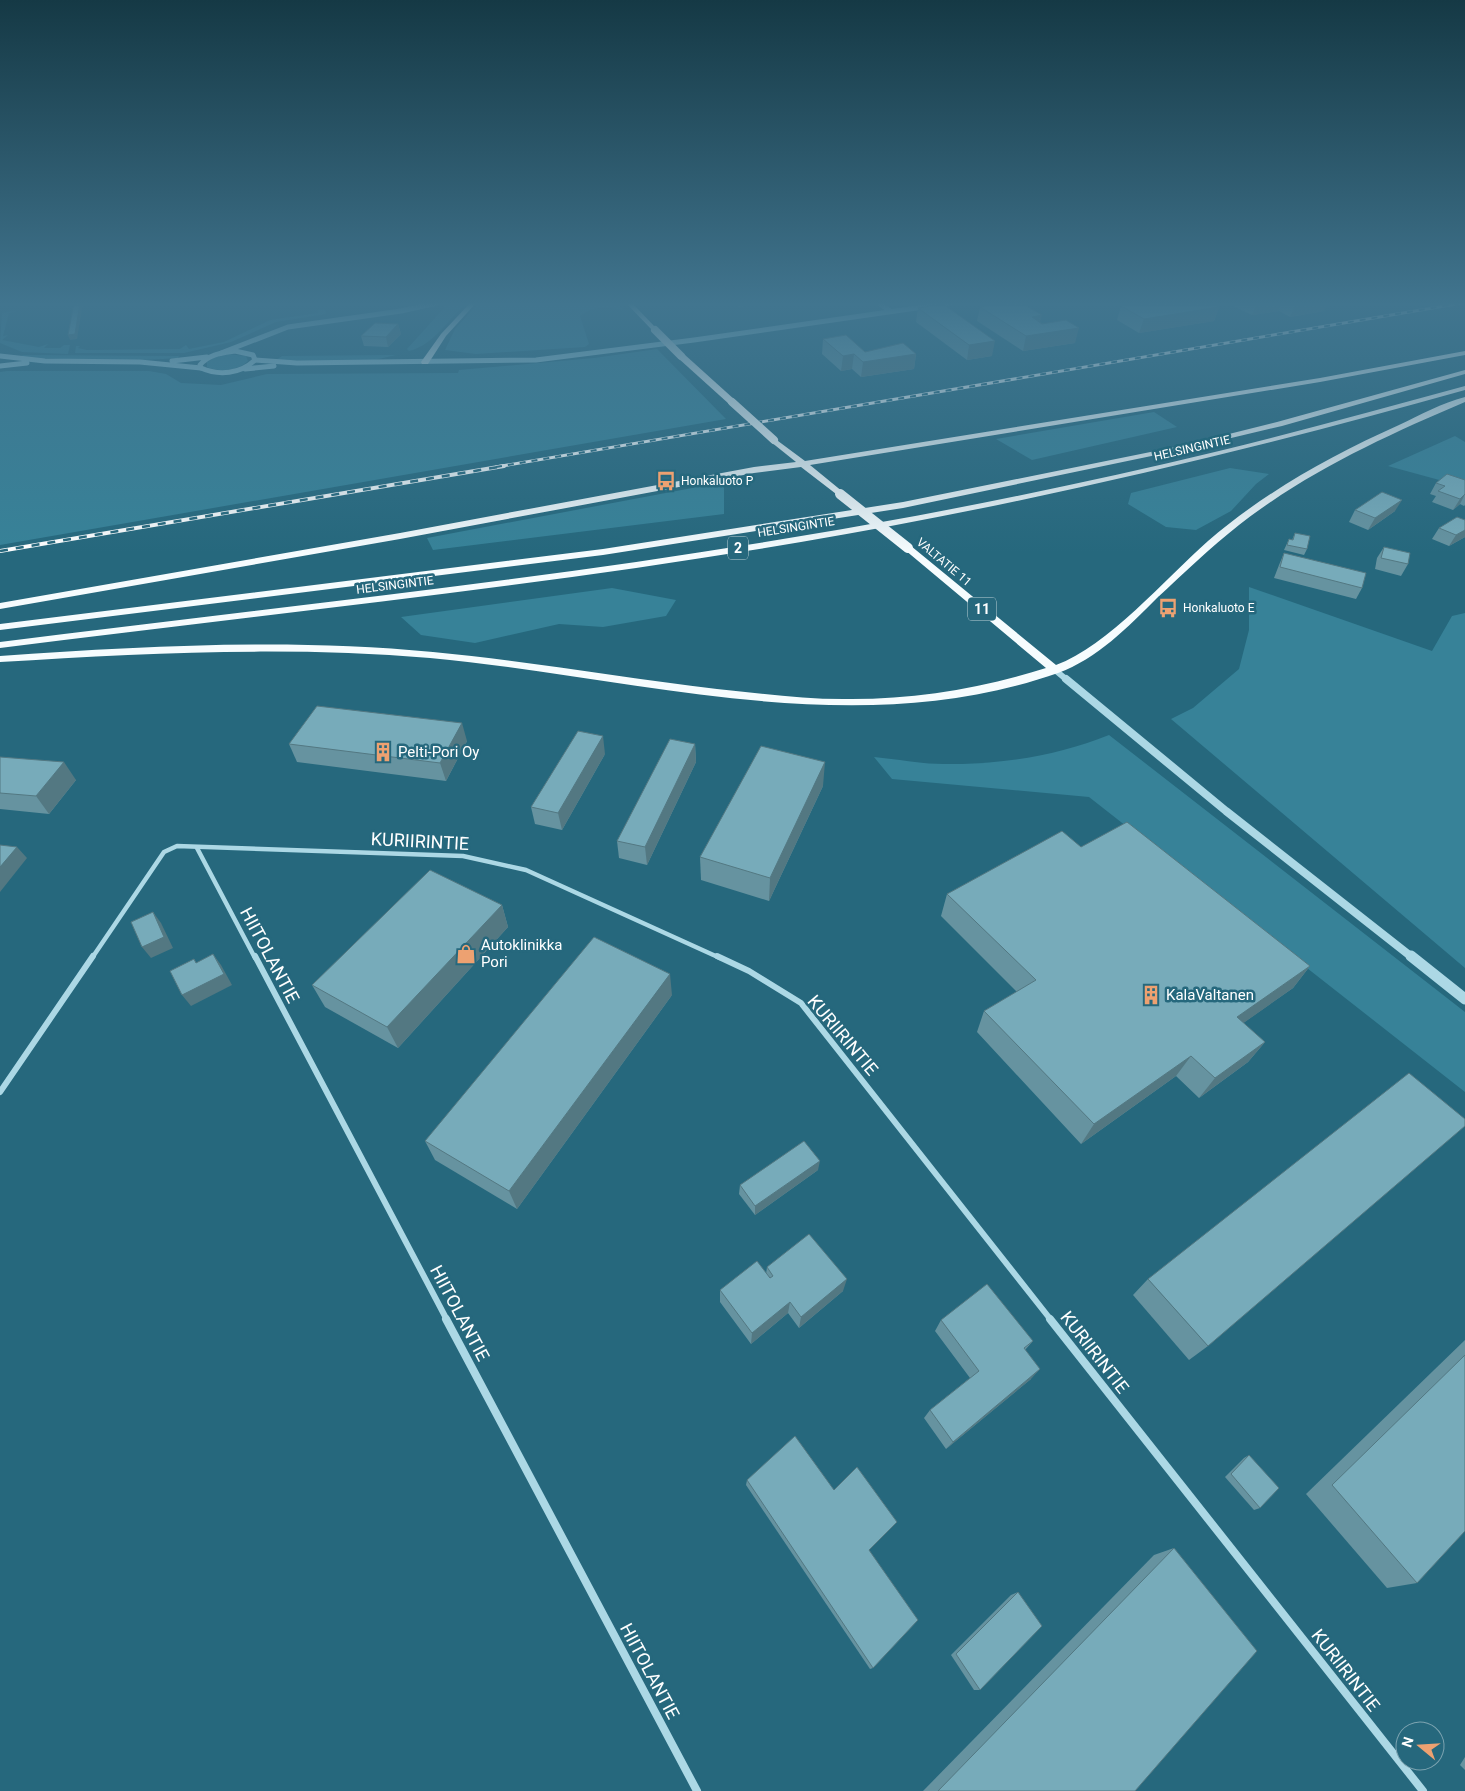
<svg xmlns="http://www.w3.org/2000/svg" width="1465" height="1791" font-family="Roboto,sans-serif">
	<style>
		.green { fill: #378298 }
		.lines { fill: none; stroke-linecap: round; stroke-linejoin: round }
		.minor-far2 { stroke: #acd8e5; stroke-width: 4.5 }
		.minor-far1 { stroke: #acd8e5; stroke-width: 6 }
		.minor { stroke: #acd8e5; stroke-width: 8 }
		.tertiary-far3 { stroke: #acd8e5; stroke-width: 5 }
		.tertiary-far2 { stroke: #acd8e5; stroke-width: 6 }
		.tertiary-far1 { stroke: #acd8e5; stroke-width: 8 }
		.tertiary { stroke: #acd8e5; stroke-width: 11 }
		.trunk { fill: #f6fcfe; fill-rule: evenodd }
		.rail-far1-casing { stroke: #fff; stroke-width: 3 }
		.rail-casing { stroke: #fff; stroke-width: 4 }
		.rail-far1 { stroke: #26687d; stroke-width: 2; stroke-dasharray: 6; stroke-linecap: butt }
		.rail { stroke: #26687d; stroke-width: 2.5; stroke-dasharray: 8; stroke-linecap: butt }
		.trunk-bridge-far1 { stroke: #f6fcfe; stroke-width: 8 }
		.trunk-bridge { stroke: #f6fcfe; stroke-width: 10 }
		.wall { fill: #6693a0 }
		.shaded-wall { fill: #537882 }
		.building { fill: #77abba; stroke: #537882 }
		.labels { text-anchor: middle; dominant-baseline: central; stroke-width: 5; stroke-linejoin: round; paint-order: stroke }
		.far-street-label { font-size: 12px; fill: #fff; stroke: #26687d }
		.far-poi-label { font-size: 12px; fill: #fff; stroke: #26687d; text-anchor: start }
		.shield { fill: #26687d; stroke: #bed2d8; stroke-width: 1 }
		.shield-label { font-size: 14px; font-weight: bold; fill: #fff }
		.poi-label { font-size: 15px; fill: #fff; stroke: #26687d; text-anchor: start }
		.near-street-label { font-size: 18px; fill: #fff; stroke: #26687d }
	</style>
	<rect width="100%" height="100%" fill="#26687d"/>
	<g class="green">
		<path d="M 447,303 L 467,303 C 448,319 434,345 409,351 L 407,349 L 444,308 L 443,305 Z"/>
		<path d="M 479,303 L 616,303 L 624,310 C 609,307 592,305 580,316 L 589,344 L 585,347 L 476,354 L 445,350 L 455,329 Z"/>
		<path d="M 325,309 L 326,314 L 276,322 L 231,342 L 184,353 L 75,353 L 76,346 L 80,346 L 78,348 L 87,350 L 180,349 L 186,345 L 189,349 L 224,342 L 270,320 L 318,313 L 318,310 Z"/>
		<path d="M 20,310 L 9,313 L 3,336 L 8,335 L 2,340 L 39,347 L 48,344 L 44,348 L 60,348 L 64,345 L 70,345 L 68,354 L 22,352 L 0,343 L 2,313 Z"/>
		<path d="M 657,349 L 726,419 L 0,545 L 0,372 L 7,371 L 149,371 L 166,374 L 181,383 L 221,385 L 267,374 L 458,373 L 459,370 L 594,358 Z"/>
		<path d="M 228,354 L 246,356 L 248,361 C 239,370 220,373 207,367 L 207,362 L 215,357 Z"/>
		<path d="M 23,355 L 179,356 L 178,358 C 125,362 72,360 19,357 Z"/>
		<path d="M 396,355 L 370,361 L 276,360 L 282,356 Z"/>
		<path d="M 1154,412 L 1177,427 L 1032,460 L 996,439 Z"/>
		<path d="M 1455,436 L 1465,442 L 1465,487 L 1388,466 Z"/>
		<path d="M 1230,468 L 1269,474 L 1256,484 L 1231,511 L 1196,530 L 1166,527 L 1128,504 L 1131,493 Z"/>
		<path d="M 724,482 L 724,514 L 433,550 L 427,538 Z"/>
		<path d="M 1249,587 L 1432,651 L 1452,616 L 1465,613 L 1465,968 L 1171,719 L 1193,708 L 1239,669 L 1249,630 Z"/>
		<path d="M 612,588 L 676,600 L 666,616 L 603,627 L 559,624 L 475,643 L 421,635 L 401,617 Z"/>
		<path d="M 1109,735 L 1465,1012 L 1465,1092 L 1089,797 L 892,779 L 874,757 C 897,759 920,764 943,764 C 1000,765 1057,756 1109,735 Z"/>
	</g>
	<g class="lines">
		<g class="minor-far2">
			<path d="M 197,848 L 255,958"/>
			<path d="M 92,958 L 164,852 L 177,846 L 463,856 L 526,870 L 720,958"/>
		</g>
		<g class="minor-far1">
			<path d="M 255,956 L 447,1320"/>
			<path d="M 717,956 L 749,971 L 801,1003 L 1051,1320"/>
			<path d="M 0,1092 L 93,956"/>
		</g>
		<g class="minor">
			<path d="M 446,1319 L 697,1791"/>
			<path d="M 1050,1319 L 1423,1791"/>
		</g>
		<g class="tertiary-far3">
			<path d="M 879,303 L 890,311"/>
			<path d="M 235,351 L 253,355 L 255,360 C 240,374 219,376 201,368 L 200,365 C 209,354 222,353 235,351 Z"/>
			<path d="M 221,353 L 288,327 L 401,311 L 437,303"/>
			<path d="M 0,356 L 45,361 L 140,362 L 201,368"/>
			<path d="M 255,360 L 297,363 L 536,360 L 694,340 L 951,303"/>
			<path d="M 172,361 L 207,357"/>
			<path d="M 0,366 L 27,363"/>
			<path d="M 245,369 L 274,366"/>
		</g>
		<path class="tertiary-far2" d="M 1055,670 L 1067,680"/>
		<path class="tertiary-far1" d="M 1066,679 L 1226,811 L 1413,958"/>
		<path class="tertiary" d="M 1411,956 L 1465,999"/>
		<g class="trunk">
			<path d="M 470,303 L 476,303 L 446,336 L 428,364 L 422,364 L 421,362 L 441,334 Z"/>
			<path d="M 626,303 L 632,303 L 657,329 L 657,331 L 653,331 Z"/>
			<path d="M 1465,351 L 1465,355 L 1320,382 L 810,465 L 843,492 L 844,494 L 840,497 L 801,467 L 754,473 L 400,539 L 0,609 L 0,603 L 400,533 L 754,467 L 796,462 L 771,442 L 771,438 L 774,438 L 805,461 L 1320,378 Z"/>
			<path d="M 678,354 L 684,354 L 735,400 L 735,404 L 729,404 L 678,358 Z"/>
			<path d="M 1465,370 L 1465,374 L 1282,426 L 1185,449 L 903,508 L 603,555 L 0,630 L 0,624 L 603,549 L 903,502 L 1185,445 L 1277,422 Z"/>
			<path d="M 1465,386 L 1465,390 C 1246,452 1025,504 801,542 C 535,587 267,614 0,648 L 0,642 C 267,608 535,581 801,536 C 941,513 1081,484 1219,451 C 1301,431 1383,408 1465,386 Z"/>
			<path d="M 1465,397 L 1465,402 C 1385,436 1307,472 1239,525 C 1210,548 1184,573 1157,598 C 1128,627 1097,659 1058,673 C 853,745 638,677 430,658 C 287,646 143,653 0,662 L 0,656 C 144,646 289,638 433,652 C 528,661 622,678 717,689 C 759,693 801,699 843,699 C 912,700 980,689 1046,668 L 905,550 L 905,546 L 911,546 L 1056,665 C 1108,646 1165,579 1208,541 C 1265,492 1330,456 1399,425 C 1420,415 1442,403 1465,397 Z"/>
		</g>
		<defs>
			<path id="rail-far1" d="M 496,467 L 1462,303"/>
			<path id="rail" d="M 0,551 L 504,466"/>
		</defs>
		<use href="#rail-far1" class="rail-far1-casing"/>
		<use href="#rail" class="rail-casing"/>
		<use href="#rail-far1" class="rail-far1"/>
		<use href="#rail" class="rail"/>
		<g class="trunk-bridge-far1">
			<path d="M 655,330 L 681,356"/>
			<path d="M 732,402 L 774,440"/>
		</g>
		<path class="trunk-bridge" d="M 840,494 L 908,548"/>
	</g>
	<g class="wall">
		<path d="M 733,303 L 770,303 L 738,307 Z"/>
		<path d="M 1236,303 L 1328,303 L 1324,311 L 1290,317 L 1279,311 L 1252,315 L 1235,307 Z"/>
		<path d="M 1121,306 L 1218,306 L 1219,307 L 1214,321 L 1139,333 L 1117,320 Z"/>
		<path d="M 980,307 L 1040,322 L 1075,343 L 1023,351 L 977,321 Z"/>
		<path d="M 918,308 L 992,356 L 967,360 L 916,322 Z"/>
		<path d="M 398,324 L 401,334 L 388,347 L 364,346 L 361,336 Z"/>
		<path d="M 823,339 L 865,352 L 916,354 L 914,369 L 861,377 L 852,369 L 841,371 L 822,354 Z"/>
		<path d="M 1465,480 L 1465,505 L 1464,506 L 1460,504 L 1453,510 L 1432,502 L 1436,496 L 1430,494 L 1436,483 Z"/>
		<path d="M 1355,510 L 1395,511 L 1368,530 L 1349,522 Z"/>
		<path d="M 1465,520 L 1465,537 L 1449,546 L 1432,539 L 1439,528 Z"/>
		<path d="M 1295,533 L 1307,549 L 1304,555 L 1284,550 L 1289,539 L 1292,540 Z"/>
		<path d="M 1384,547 L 1408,564 L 1401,576 L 1375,569 L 1377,558 Z"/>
		<path d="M 1284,553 L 1362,588 L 1356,599 L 1274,578 L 1279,565 Z"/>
		<path d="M 467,741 L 446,781 L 297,762 L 289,744 Z"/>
		<path d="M 695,744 L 696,762 L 647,865 L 619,858 L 617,841 Z"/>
		<path d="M 605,754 L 562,830 L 535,824 L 531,807 Z"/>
		<path d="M 0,757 L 76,780 L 49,814 L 0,809 Z"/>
		<path d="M 823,786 L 769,901 L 701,880 L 700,857 Z"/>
		<path d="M 1081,847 L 1310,966 L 1293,988 L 1243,1023 L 1265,1042 L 1248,1062 L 1199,1098 L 1176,1076 L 1081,1144 L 977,1032 L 984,1011 L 1017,992 L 941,916 L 947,894 Z"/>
		<path d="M 502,905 L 508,927 L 398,1048 L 325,1007 L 312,985 Z"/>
		<path d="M 672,995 L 517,1209 L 435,1160 L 425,1141 Z"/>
		<path d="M 818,1170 L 755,1215 L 739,1194 L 740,1185 Z"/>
		<path d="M 767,1267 L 843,1291 L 799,1328 L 788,1313 L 751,1344 L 720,1302 L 720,1290 L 766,1274 Z"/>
		<path d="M 1148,1279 L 1208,1346 L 1189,1360 L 1133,1295 Z"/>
		<path d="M 941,1320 L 1033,1341 L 1025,1350 L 1031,1379 L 946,1449 L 924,1418 L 930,1410 L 970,1378 L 935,1331 Z"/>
		<path d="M 1465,1340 L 1465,1531 L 1417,1583 L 1387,1588 L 1306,1494 Z"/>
		<path d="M 1249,1455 L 1260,1508 L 1254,1510 L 1225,1477 L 1244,1458 Z"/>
		<path d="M 747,1480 L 869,1550 L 873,1668 L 870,1669 L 746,1485 Z"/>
		<path d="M 1174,1548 L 1135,1791 L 923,1791 L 1154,1555 Z"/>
		<path d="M 1018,1592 L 980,1690 L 974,1690 L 951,1655 L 1011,1595 Z"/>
		<path d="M 1465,1757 L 1465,1770 L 1460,1765 Z"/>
	</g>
	<g class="shaded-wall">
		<path d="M 80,303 L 83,303 L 77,339 L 70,340 L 68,335 Z"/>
		<path d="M 323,303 L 329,303 L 329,304 L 323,305 Z"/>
		<path d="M 738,303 L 770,303 L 738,307 Z"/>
		<path d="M 1219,303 L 1218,307 L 1219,307 L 1214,321 L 1139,333 L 1144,319 Z"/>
		<path d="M 1257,303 L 1282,303 L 1279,311 L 1252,315 Z"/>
		<path d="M 1296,303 L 1328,303 L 1324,311 L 1290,317 Z"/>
		<path d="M 1042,315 L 1038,330 L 1032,317 Z"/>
		<path d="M 398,324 L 401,334 L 388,347 L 386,337 Z"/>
		<path d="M 1079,328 L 1075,343 L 1023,351 L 1026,336 Z"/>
		<path d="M 995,341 L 992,356 L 967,360 L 969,345 Z"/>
		<path d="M 854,354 L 852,369 L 841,371 L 843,356 Z"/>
		<path d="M 916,354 L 914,369 L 861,377 L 863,362 Z"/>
		<path d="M 1465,494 L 1460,504 L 1453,510 L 1460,499 Z"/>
		<path d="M 1402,500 L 1395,511 L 1368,530 L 1375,518 Z"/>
		<path d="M 1465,530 L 1465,537 L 1449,546 L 1456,535 Z"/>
		<path d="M 462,723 L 467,741 L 446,781 L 440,763 Z"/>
		<path d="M 603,736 L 605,754 L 562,830 L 558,813 Z"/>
		<path d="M 695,744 L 696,762 L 647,865 L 645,847 Z"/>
		<path d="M 64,762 L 76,780 L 49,814 L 36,796 Z"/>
		<path d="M 825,762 L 823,786 L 769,901 L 770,878 Z"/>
		<path d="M 17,847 L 27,858 L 0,892 L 0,867 Z"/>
		<path d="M 502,905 L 508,927 L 398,1048 L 387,1027 Z"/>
		<path d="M 153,912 L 161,923 L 173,948 L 151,958 L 142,947 Z"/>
		<path d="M 213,954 L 221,965 L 232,985 L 191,1006 L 182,995 Z"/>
		<path d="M 1310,966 L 1293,988 L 1221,1039 L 1237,1017 Z"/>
		<path d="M 670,974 L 672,995 L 517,1209 L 509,1191 Z"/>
		<path d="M 1265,1042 L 1248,1062 L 1199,1098 L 1215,1078 Z"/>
		<path d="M 1191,1056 L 1176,1076 L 1081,1144 L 1094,1124 Z"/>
		<path d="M 820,1161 L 818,1170 L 755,1215 L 755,1206 Z"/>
		<path d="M 847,1279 L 843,1291 L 799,1328 L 801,1317 Z"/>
		<path d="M 790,1302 L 788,1313 L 751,1344 L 752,1333 Z"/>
		<path d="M 1040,1369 L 1031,1379 L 946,1449 L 953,1442 Z"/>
	</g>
	<g class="building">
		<path d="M 74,303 L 80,303 L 75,334 L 68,335 Z"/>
		<path d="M 1007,303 L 1021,303 L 1042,315 L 1032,317 L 1042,324 L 1066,320 L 1079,328 L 1026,336 L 980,307 Z"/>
		<path d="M 1141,303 L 1211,303 L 1219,307 L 1144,319 L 1121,306 Z"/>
		<path d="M 943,304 L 995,341 L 969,345 L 918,308 Z"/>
		<path d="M 375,323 L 398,324 L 386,337 L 361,336 Z"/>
		<path d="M 846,335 L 865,352 L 903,343 L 916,354 L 863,362 L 854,354 L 843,356 L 823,339 Z"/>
		<path d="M 1447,474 L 1465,480 L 1465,494 L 1460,499 L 1438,491 L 1445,486 L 1436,483 Z"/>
		<path d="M 1382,492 L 1402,500 L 1375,518 L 1355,510 Z"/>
		<path d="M 1457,517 L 1465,520 L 1465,530 L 1456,535 L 1439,528 Z"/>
		<path d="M 1295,533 L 1310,536 L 1307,549 L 1287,545 L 1289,539 L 1293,540 Z"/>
		<path d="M 1384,547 L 1410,553 L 1408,564 L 1381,558 Z"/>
		<path d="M 1284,553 L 1366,573 L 1362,588 L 1280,567 Z"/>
		<path d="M 317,706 L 462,723 L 440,763 L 289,744 Z"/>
		<path d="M 578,731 L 603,736 L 558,813 L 531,807 Z"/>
		<path d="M 670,739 L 695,744 L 645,847 L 617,841 Z"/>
		<path d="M 761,746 L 825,762 L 770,878 L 700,857 Z"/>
		<path d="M 0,757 L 64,762 L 36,796 L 0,793 Z"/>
		<path d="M 1127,822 L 1310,966 L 1237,1017 L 1265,1042 L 1215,1078 L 1191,1056 L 1094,1124 L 984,1011 L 1036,980 L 947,894 L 1062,831 L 1081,847 Z"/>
		<path d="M 0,845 L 17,847 L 0,867 Z"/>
		<path d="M 430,870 L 502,905 L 387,1027 L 312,985 Z"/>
		<path d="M 153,912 L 164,937 L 142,947 L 131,922 Z"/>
		<path d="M 594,937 L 670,974 L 509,1191 L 425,1141 Z"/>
		<path d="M 213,954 L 224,974 L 182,995 L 170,971 L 194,959 L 196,963 Z"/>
		<path d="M 1409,1073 L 1465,1119 L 1465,1126 L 1208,1346 L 1148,1279 Z"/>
		<path d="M 804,1141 L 820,1161 L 755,1206 L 740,1185 Z"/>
		<path d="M 809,1234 L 847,1279 L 801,1317 L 790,1302 L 752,1333 L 720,1290 L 757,1261 L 770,1278 L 773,1276 L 767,1267 Z"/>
		<path d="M 987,1284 L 1033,1341 L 1024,1348 L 1040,1369 L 953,1442 L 930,1410 L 979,1371 L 941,1320 Z"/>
		<path d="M 1465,1355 L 1465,1531 L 1417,1583 L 1332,1485 Z"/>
		<path d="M 795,1436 L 834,1490 L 857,1467 L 897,1522 L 869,1550 L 918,1620 L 873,1668 L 747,1480 Z"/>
		<path d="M 1249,1455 L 1279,1488 L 1260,1508 L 1231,1474 Z"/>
		<path d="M 1174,1548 L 1257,1651 L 1135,1791 L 938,1791 Z"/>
		<path d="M 1018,1592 L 1042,1626 L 980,1690 L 956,1654 Z"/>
	</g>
	<linearGradient id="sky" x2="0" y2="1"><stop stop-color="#153945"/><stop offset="0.55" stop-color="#41758f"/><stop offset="1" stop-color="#41758f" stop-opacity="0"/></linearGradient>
	<rect width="1465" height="553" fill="url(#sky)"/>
	<defs>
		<symbol id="bus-bare" viewBox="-9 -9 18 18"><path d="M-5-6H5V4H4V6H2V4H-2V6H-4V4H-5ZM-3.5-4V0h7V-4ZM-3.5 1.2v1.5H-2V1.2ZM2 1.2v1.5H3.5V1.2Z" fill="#eda171" stroke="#26687d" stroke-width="2.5" paint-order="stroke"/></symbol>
		<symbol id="building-bare" viewBox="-9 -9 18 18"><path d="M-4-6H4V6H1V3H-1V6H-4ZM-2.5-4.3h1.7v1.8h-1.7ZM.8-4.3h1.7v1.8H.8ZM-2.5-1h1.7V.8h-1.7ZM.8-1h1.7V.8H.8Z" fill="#eda171" stroke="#26687d" stroke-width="2.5" paint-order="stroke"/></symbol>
		<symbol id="shop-bare" viewBox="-9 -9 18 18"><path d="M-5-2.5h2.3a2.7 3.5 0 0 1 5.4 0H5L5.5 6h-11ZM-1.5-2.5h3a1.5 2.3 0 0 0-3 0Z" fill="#eda171" stroke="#26687d" stroke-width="2.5" paint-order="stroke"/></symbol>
	</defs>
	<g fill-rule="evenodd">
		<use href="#bus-bare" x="652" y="467" width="28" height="28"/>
		<use href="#bus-bare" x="1154" y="594" width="28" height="28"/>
		<use href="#building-bare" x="369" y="738" width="28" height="28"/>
		<use href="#shop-bare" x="452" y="940" width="28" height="28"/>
		<use href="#building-bare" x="1137" y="981" width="28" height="28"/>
	</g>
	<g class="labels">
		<g class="far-street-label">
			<text transform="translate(1192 448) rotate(-13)">HELSINGINTIE</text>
			<text transform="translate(796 527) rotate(-9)">HELSINGINTIE</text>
			<text transform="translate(944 562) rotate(40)">VALTATIE 11</text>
			<text transform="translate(395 585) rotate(-7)">HELSINGINTIE</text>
		</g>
		<g class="far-poi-label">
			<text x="681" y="481">Honkaluoto P</text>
			<text x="1183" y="608">Honkaluoto E</text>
		</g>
		<g class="shield">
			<rect x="728" y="536.5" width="20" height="23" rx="4"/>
			<rect x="968" y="597.5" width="28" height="23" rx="4"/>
		</g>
		<g class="shield-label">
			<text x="738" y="548">2</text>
			<text x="982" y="609">11</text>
		</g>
		<g class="poi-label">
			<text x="398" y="752">Pelti-Pori Oy</text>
			<text x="481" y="945">Autoklinikka<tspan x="481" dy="17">Pori</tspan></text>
			<text x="1166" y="995">KalaValtanen</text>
		</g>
		<g class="near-street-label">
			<text transform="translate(420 841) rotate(3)">KURIIRINTIE</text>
			<text transform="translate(270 955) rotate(62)">HIITOLANTIE</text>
			<text transform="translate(843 1035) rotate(50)">KURIIRINTIE</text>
			<text transform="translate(460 1313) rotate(62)">HIITOLANTIE</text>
			<text transform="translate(1095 1352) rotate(52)">KURIIRINTIE</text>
			<text transform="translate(1346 1670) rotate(52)">KURIIRINTIE</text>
			<text transform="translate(650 1671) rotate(62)">HIITOLANTIE</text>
		</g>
	</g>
	<g transform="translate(1420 1746) rotate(288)"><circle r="24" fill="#26687d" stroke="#7da4b1"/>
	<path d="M0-4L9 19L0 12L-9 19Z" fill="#eda171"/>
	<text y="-8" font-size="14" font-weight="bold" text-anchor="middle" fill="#ffffff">N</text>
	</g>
</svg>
